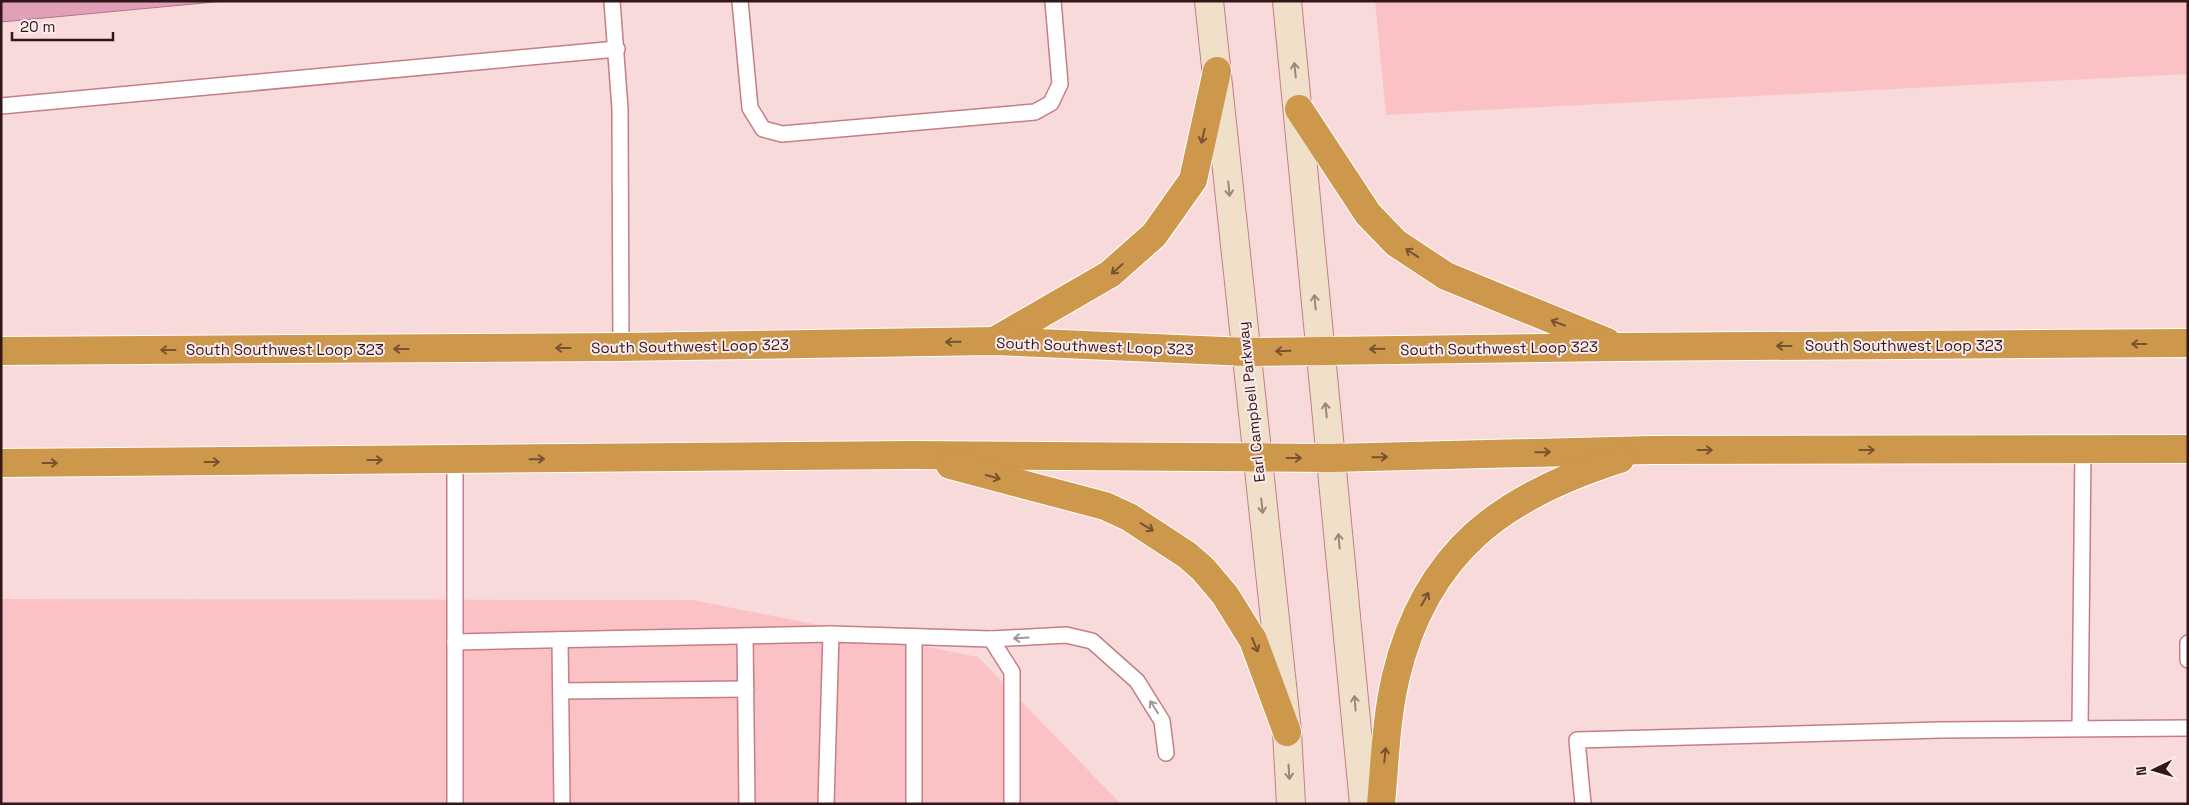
<svg xmlns="http://www.w3.org/2000/svg" width="2189" height="805" font-family="'Space Grotesk',sans-serif">
	<style>
		.green { fill: #fbc2c6 }
		.building { fill: #e19fb8; stroke: #b2748c }
		.lines { fill: none; stroke-linecap: round; stroke-linejoin: round }
		.lane-casing { stroke: #c37f85; stroke-width: 18 }
		.secondary-casing { stroke: #c37f85; stroke-width: 30 }
		.highway-casing { stroke: #fff; stroke-width: 30 }
		.lane { stroke: #fff; stroke-width: 15 }
		.secondary { stroke: #f0e0c9; stroke-width: 28 }
		.highway { stroke: #cd984b; stroke-width: 28 }
		.oneway { stroke: #9a867a }
		.oneway2 { stroke: #775130 }
		.oneway3 { stroke: #a29798 }
		.labels { text-anchor: middle; dominant-baseline: central; stroke-width: 4; stroke-linejoin: round; paint-order: stroke }
		.street-label { font-size: 15px; fill: #311719; stroke: #fbebec }
	</style>
	<rect width="100%" height="100%" fill="#f8dadb"/>
	<g class="green">
		<path d="M 1375,1 L 2188,1 L 2188,74 L 1386,115 Z"/>
		<path d="M 1,599 L 693,600 L 978,657 L 1121,804 L 1,804 Z"/>
	</g>
	<path class="building" d="M 1,1 L 225,1 L 1,22 Z"/>
	<g class="lines">
		<defs>
			<g id="lane">
				<path d="M 612,1 L 620,109 L 621,347"/>
				<path d="M 740,1 L 750,108 L 763,129 L 782,134 L 1035,112 L 1051,103 L 1060,84 L 1053,1"/>
				<path d="M 1,106 L 617,49"/>
				<path d="M 745,636 L 747,804"/>
				<path d="M 991,639 L 1066,635 L 1092,641 L 1137,681 L 1162,721 L 1166,753"/>
				<path d="M 560,640 L 562,804"/>
				<path d="M 455,642 L 831,634"/>
				<path d="M 2188,643 L 2188,660"/>
				<path d="M 561,691 L 746,689"/>
				<path d="M 2080,728 L 2083,450"/>
				<path d="M 455,804 L 455,460"/>
				<path d="M 826,804 L 831,634 L 991,639 L 1012,672 L 1012,804"/>
				<path d="M 914,804 L 914,637"/>
				<path d="M 1583,804 L 1577,740 L 1940,730 L 2188,728"/>
			</g>
			<g id="secondary">
				<path d="M 1209,1 L 1287,732 L 1291,804"/>
				<path d="M 1287,1 L 1364,804"/>
			</g>
			<g id="highway">
				<path d="M 1299,109 L 1368,214 L 1396,243 L 1446,276 L 1607,342"/>
				<path d="M 994,341 L 1110,274 L 1154,235 L 1193,180 L 1217,71"/>
				<path d="M 1,351 L 621,347 L 994,341 L 1247,352 L 1620,347 L 2188,343"/>
				<path d="M 1,463 L 912,455 L 1331,458 L 1650,450 L 2188,449"/>
				<path d="M 950,465 L 1105,506 L 1129,517 L 1187,555 L 1203,569 L 1225,595 L 1253,640 L 1287,732"/>
				<path d="M 1381,804 C 1385,761 1386,718 1396,676 C 1426,551 1503,496 1620,459"/>
			</g>
		</defs>
		<use href="#lane" class="lane-casing"/>
		<use href="#secondary" class="secondary-casing"/>
		<use href="#highway" class="highway-casing"/>
		<use href="#lane" class="lane"/>
		<use href="#secondary" class="secondary"/>
		<use href="#highway" class="highway"/>
	</g>
	<defs><path id="oneway-shaft" d="M-6 0H5M1.5-3L5.5 0L1.5 3" fill="none" stroke-width="1.6" stroke-linecap="round" stroke-linejoin="round" transform="scale(1.25)"/></defs>
	<g class="oneway">
		<use href="#oneway-shaft" transform="translate(1295 70) rotate(-96)"/>
		<use href="#oneway-shaft" transform="translate(1229 189) rotate(84)"/>
		<use href="#oneway-shaft" transform="translate(1315 302) rotate(-95)"/>
		<use href="#oneway-shaft" transform="translate(1326 410) rotate(-96)"/>
		<use href="#oneway-shaft" transform="translate(1262 506) rotate(84)"/>
		<use href="#oneway-shaft" transform="translate(1339 541) rotate(-95)"/>
		<use href="#oneway-shaft" transform="translate(1355 703) rotate(-95)"/>
		<use href="#oneway-shaft" transform="translate(1289 772) rotate(86)"/>
	</g>
	<g class="oneway2">
		<use href="#oneway-shaft" transform="translate(1203 136) rotate(103)"/>
		<use href="#oneway-shaft" transform="translate(1412 253) rotate(-147)"/>
		<use href="#oneway-shaft" transform="translate(1117 269) rotate(138)"/>
		<use href="#oneway-shaft" transform="translate(1558 323) rotate(-159)"/>
		<use href="#oneway-shaft" transform="translate(953 342) rotate(179)"/>
		<use href="#oneway-shaft" transform="translate(2139 344) rotate(180)"/>
		<use href="#oneway-shaft" transform="translate(1784 346) rotate(180)"/>
		<use href="#oneway-shaft" transform="translate(563 348) rotate(180)"/>
		<use href="#oneway-shaft" transform="translate(401 349) rotate(180)"/>
		<use href="#oneway-shaft" transform="translate(1377 349) rotate(179)"/>
		<use href="#oneway-shaft" transform="translate(168 350) rotate(180)"/>
		<use href="#oneway-shaft" transform="translate(1283 351) rotate(178)"/>
		<use href="#oneway-shaft" transform="translate(1705 450)"/>
		<use href="#oneway-shaft" transform="translate(1867 450)"/>
		<use href="#oneway-shaft" transform="translate(1543 452) rotate(-1)"/>
		<use href="#oneway-shaft" transform="translate(1380 457) rotate(-1)"/>
		<use href="#oneway-shaft" transform="translate(1294 458)"/>
		<use href="#oneway-shaft" transform="translate(537 459) rotate(-1)"/>
		<use href="#oneway-shaft" transform="translate(375 460)"/>
		<use href="#oneway-shaft" transform="translate(212 462)"/>
		<use href="#oneway-shaft" transform="translate(50 463)"/>
		<use href="#oneway-shaft" transform="translate(993 477) rotate(15)"/>
		<use href="#oneway-shaft" transform="translate(1147 527) rotate(31)"/>
		<use href="#oneway-shaft" transform="translate(1425 599) rotate(-61)"/>
		<use href="#oneway-shaft" transform="translate(1255 645) rotate(68)"/>
		<use href="#oneway-shaft" transform="translate(1385 755) rotate(-84)"/>
	</g>
	<g class="oneway3">
		<use href="#oneway-shaft" transform="translate(1021 638) rotate(177)"/>
		<use href="#oneway-shaft" transform="translate(1154 707) rotate(-123)"/>
	</g>
	<g class="labels">
		<g class="street-label">
			<text x="1904" y="345">South Southwest Loop 323</text>
			<text transform="translate(690 346) rotate(-1)">South Southwest Loop 323</text>
			<text transform="translate(1095 346) rotate(2)">South Southwest Loop 323</text>
			<text transform="translate(1499 348) rotate(-1)">South Southwest Loop 323</text>
			<text x="285" y="349">South Southwest Loop 323</text>
			<text transform="translate(1251 402) rotate(-96)">Earl Campbell Parkway</text>
		</g>
	</g>
	<rect width="2189" height="805" fill="none" stroke="#311719" stroke-width="5"/>
	<g transform="translate(2154 770) rotate(265)" stroke="#fbebec" stroke-width="4" paint-order="stroke">
	<path d="M0-4L9 19L0 12L-9 19Z" fill="#311719"/>
	<text y="-8" font-size="14" font-weight="bold" text-anchor="middle" fill="#311719">N</text>
	</g>
	<path d="M12 32v8h101v-8" fill="none" stroke="#311719" stroke-width="2.5"/>
	<text x="20" y="32" font-size="15" fill="#311719" stroke="#fbebec" stroke-width="4" paint-order="stroke">20 m</text>
</svg>
